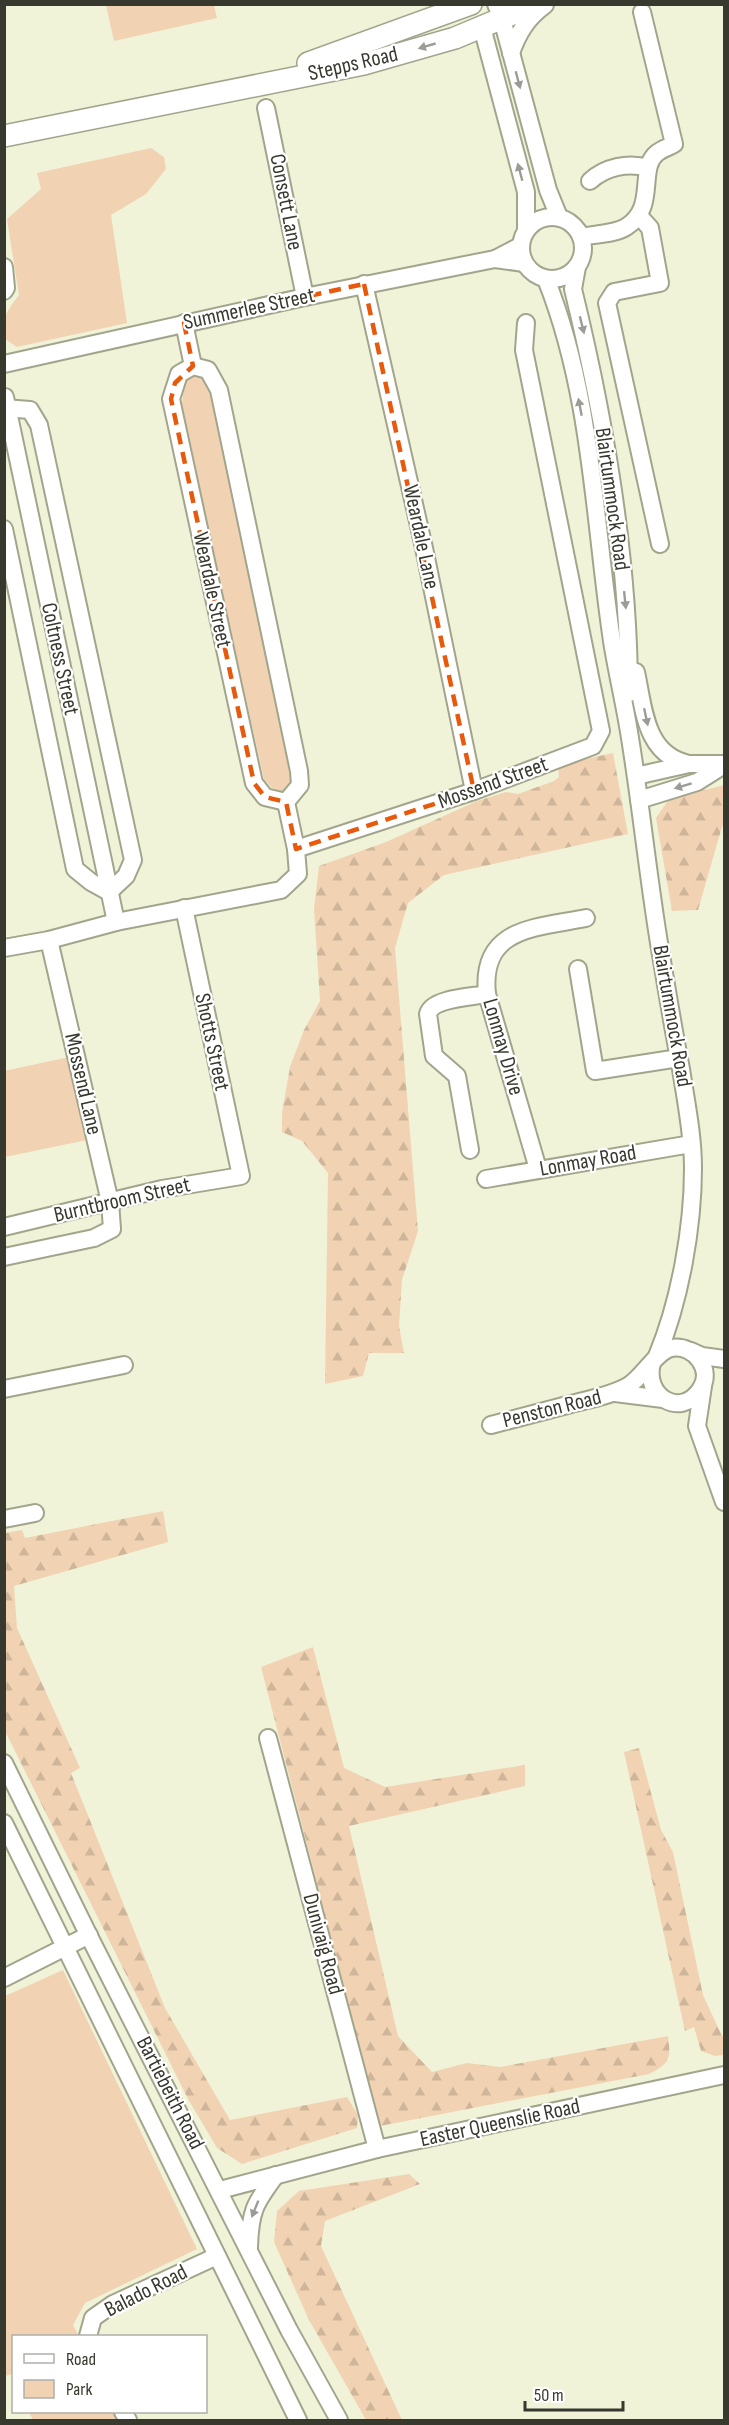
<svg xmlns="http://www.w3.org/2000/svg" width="729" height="2425" font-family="'Sofia Sans Condensed',sans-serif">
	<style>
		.green { fill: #f1d3b3 }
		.forest { fill: url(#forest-firs) }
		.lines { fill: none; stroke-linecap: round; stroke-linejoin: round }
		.minor-casing { stroke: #a2a58c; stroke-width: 20 }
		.major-casing { stroke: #a2a58c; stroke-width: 24 }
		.minor { stroke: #fff; stroke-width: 16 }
		.major { stroke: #fff; stroke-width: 21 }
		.oneway { fill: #9b9c96 }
		.marked { fill: none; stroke: #e8590c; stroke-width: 4.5; stroke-dasharray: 12 8; stroke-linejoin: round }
		.labels { text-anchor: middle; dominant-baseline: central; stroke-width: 4.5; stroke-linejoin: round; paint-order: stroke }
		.street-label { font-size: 22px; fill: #37382e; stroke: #fff }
	</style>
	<defs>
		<pattern id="forest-firs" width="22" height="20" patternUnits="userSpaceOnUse" patternTransform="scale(1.5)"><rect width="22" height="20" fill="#f1d3b3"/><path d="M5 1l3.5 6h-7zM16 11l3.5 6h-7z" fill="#cfb69a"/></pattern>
	</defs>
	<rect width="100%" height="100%" fill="#f0f3d8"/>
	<g class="green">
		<path d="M 106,5 L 214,5 L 217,18 L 114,41 Z"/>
		<path d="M 151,148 L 164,157 L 166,169 L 146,194 L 111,215 L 127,323 L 17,347 L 5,339 C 2,317 6,312 19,295 L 7,219 L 41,189 L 37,173 Z"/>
		<path d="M 199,372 L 205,378 L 210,391 L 294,776 L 292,785 L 283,791 L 272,788 L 264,779 L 181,411 L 184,387 L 190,375 Z"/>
		<path d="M 69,1057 L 87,1140 L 5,1157 L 4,1071 Z"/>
		<path d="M 63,1970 L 197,2249 L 85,2303 L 73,2325 L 79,2336 L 14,2336 L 13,2377 L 12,2374 L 5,2376 L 5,1996 Z"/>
		<path d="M 29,2412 L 115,2412 L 119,2420 L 33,2420 Z"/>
	</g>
	<g class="forest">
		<path d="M 613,753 L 628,834 L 444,875 L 408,903 L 395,948 L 418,1231 L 402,1280 L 399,1326 L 404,1353 L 369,1353 L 363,1376 L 325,1384 L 328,1173 L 302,1141 L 282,1132 L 282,1113 L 290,1067 L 304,1030 L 320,1001 L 314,909 L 319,866 L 386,842 L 477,801 L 506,792 L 518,794 L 554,781 L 559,777 L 558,765 Z"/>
		<path d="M 724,785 L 724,820 L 698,910 L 672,911 L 656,818 L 669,799 Z"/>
		<path d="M 163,1511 L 168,1542 L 14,1586 L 17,1628 L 80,1768 L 71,1773 L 165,2008 L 230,2120 L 347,2097 L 358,2115 L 357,2128 L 242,2164 L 217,2148 L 188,2099 L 5,1731 L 5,1533 L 22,1530 L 25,1538 Z"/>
		<path d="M 313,1647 L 344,1768 L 385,1787 L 525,1765 L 525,1786 L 349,1826 L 398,2036 L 432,2072 L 467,2063 L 500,2067 L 668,2036 C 671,2058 670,2064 649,2074 L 380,2126 L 261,1667 Z"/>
		<path d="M 639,1748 L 661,1830 L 673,1852 L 703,1995 L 722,2036 L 724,2036 L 724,2055 L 715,2056 L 701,2051 L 694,2027 L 685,2031 L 624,1752 Z"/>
		<path d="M 409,2174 L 420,2184 L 325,2221 L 321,2246 L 402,2420 L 366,2420 L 309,2320 L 274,2242 L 277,2211 L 299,2191 Z"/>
	</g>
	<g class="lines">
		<defs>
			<g id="minor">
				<path d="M 496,4 L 502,19 L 548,190 L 559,217"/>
				<path d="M 482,27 L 526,192 L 526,229"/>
				<path d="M 511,53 C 518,33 527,18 545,5"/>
				<path d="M 266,108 L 305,297"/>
				<path d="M 590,181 C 605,167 628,162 648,168"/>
				<path d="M 640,217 L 650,228 L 660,283 L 614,292 L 607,303 L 660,544"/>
				<circle cx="552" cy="248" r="31"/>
				<path d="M 581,237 C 595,234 615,234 626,227 C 658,207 637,169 657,153 C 662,149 669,147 674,144 L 642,12"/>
				<path d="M 520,246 L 495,259 L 524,263"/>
				<path d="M 4,267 L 6,288 L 4,291"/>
				<path d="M 577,267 L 573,289 C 605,420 629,557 629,693"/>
				<path d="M 546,279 C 592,394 594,520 612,641 C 617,673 625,705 630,738 C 642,812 649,887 662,961 C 668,997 674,1033 681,1069 C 686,1102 693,1135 693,1168 C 693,1227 680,1301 657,1356"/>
				<path d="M 364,284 L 424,548 L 474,791"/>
				<path d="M 184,323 L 193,366 L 208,370 L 219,390 L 299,771 L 300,785 L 286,802 L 296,849"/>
				<path d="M 4,364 L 305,297 L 495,259"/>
				<path d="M 193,366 L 179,374 L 171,399 L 254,783 L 265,797 L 286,802"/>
				<path d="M 5,397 L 116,922"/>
				<path d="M 4,408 L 30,410 L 39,425 L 133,860 L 126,876 L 109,892 L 91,882 L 75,869 L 4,529"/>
				<path d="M 636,672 C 644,709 645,755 689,764"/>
				<path d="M 636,776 L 689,764 L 724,764"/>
				<path d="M 639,800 L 697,782 L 724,765"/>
				<path d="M 4,948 L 49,940 L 116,922 L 281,890 L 298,874 L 296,849 L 474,791 L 593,746 L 601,731 L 524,350 L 526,323"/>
				<path d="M 578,969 L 595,1071 L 679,1058"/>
				<path d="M 470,1150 L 457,1076 L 434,1056 L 428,1014 C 432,998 472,997 487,994"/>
				<path d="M 538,1169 L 487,994 C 480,927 536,928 586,918"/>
				<path d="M 486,1179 L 691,1144"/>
				<path d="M 4,1227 L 162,1189 L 241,1176 L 184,908"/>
				<path d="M 4,1257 L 94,1238 L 112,1229 L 110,1202 L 49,940"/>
				<path d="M 691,1351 L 702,1356 L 724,1359"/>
				<path d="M 703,1386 L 697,1426 L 724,1502"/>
				<path d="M 4,1389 L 124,1365"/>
				<path d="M 615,1393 L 663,1399"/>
				<path d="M 491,1425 C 517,1418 544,1411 571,1404 C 590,1399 610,1396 628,1386 C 644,1376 656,1351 672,1348 C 695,1344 714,1371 700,1390 C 680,1419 643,1396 652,1363"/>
				<path d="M 4,1519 L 35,1513"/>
				<path d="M 268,1738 L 377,2149"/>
				<path d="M 4,1763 L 92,1942 L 289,2330 L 339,2420"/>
				<path d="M 4,1823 L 298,2420"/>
				<path d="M 4,1978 L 89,1935"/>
				<path d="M 220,2190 L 377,2149 L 724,2075"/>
				<path d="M 249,2247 C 250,2211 255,2203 276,2175"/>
				<path d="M 88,2336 L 93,2318 L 113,2304 L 217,2256"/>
				<path d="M 123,2412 L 128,2420"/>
			</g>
			<g id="major">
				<path d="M 308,63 L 471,4"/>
				<path d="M 4,136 L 364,64 L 455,38 L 536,4"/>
			</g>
		</defs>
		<use href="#minor" class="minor-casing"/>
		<use href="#major" class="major-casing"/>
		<use href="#minor" class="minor"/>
		<use href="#major" class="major"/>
	</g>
	<defs><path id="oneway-solid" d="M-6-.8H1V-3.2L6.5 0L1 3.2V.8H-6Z" transform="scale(1.5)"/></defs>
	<g class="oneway">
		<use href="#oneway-solid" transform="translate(427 46) rotate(164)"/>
		<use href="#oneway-solid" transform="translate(518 80) rotate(75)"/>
		<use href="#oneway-solid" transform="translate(520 172) rotate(-105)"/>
		<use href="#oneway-solid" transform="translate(582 325) rotate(76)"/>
		<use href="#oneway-solid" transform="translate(580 407) rotate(-101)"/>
		<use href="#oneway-solid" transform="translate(625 600) rotate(84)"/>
		<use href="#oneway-solid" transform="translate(646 717) rotate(78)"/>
		<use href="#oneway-solid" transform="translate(683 786) rotate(163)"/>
		<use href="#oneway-solid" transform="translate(255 2209) rotate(112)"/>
	</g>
	<path class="marked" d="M 364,284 L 474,791 L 296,849 L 286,802 L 265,797 L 254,783 L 171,399 L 175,383 L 193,366 L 184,323 Z"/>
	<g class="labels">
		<g class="street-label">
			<text transform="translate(353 64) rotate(-13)">Stepps Road</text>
			<text transform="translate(286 202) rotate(79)">Consett Lane</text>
			<text transform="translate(249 309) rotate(-12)">Summerlee Street</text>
			<text transform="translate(612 499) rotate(82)">Blairtummock Road</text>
			<text transform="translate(421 537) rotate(78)">Weardale Lane</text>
			<text transform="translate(212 590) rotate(78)">Weardale Street</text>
			<text transform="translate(60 659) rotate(78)">Coltness Street</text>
			<text transform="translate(493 783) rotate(-20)">Mossend Street</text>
			<text transform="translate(672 1016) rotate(80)">Blairtummock Road</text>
			<text transform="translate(212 1042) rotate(78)">Shotts Street</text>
			<text transform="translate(503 1047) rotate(74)">Lonmay Drive</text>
			<text transform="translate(83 1084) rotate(77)">Mossend Lane</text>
			<text transform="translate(588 1161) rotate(-10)">Lonmay Road</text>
			<text transform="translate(122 1200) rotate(-13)">Burntbroom Street</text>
			<text transform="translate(552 1409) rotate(-14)">Penston Road</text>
			<text transform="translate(323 1944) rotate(75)">Dunivaig Road</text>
			<text transform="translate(170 2093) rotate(63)">Bartiebeith Road</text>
			<text transform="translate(500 2123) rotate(-12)">Easter Queenslie Road</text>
			<text transform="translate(146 2291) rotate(-27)">Balado Road</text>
		</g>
	</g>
	<rect width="729" height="2425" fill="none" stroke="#37382e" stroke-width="12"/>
	<rect x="12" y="2335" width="195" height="78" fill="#ffffff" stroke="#afafab" stroke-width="1.5"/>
	<rect x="24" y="2354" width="30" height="9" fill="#ffffff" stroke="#afafab" stroke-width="1.5"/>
	<text x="66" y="2365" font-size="18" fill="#37382e">Road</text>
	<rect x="24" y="2380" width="30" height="18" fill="#f1d3b3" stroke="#afafab" stroke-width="1.5"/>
	<text x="66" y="2395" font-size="18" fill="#37382e">Park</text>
	<path d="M525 2401v9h98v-9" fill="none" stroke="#37382e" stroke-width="3"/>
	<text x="534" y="2401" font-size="18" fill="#37382e" stroke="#ffffff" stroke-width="4.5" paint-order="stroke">50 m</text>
</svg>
